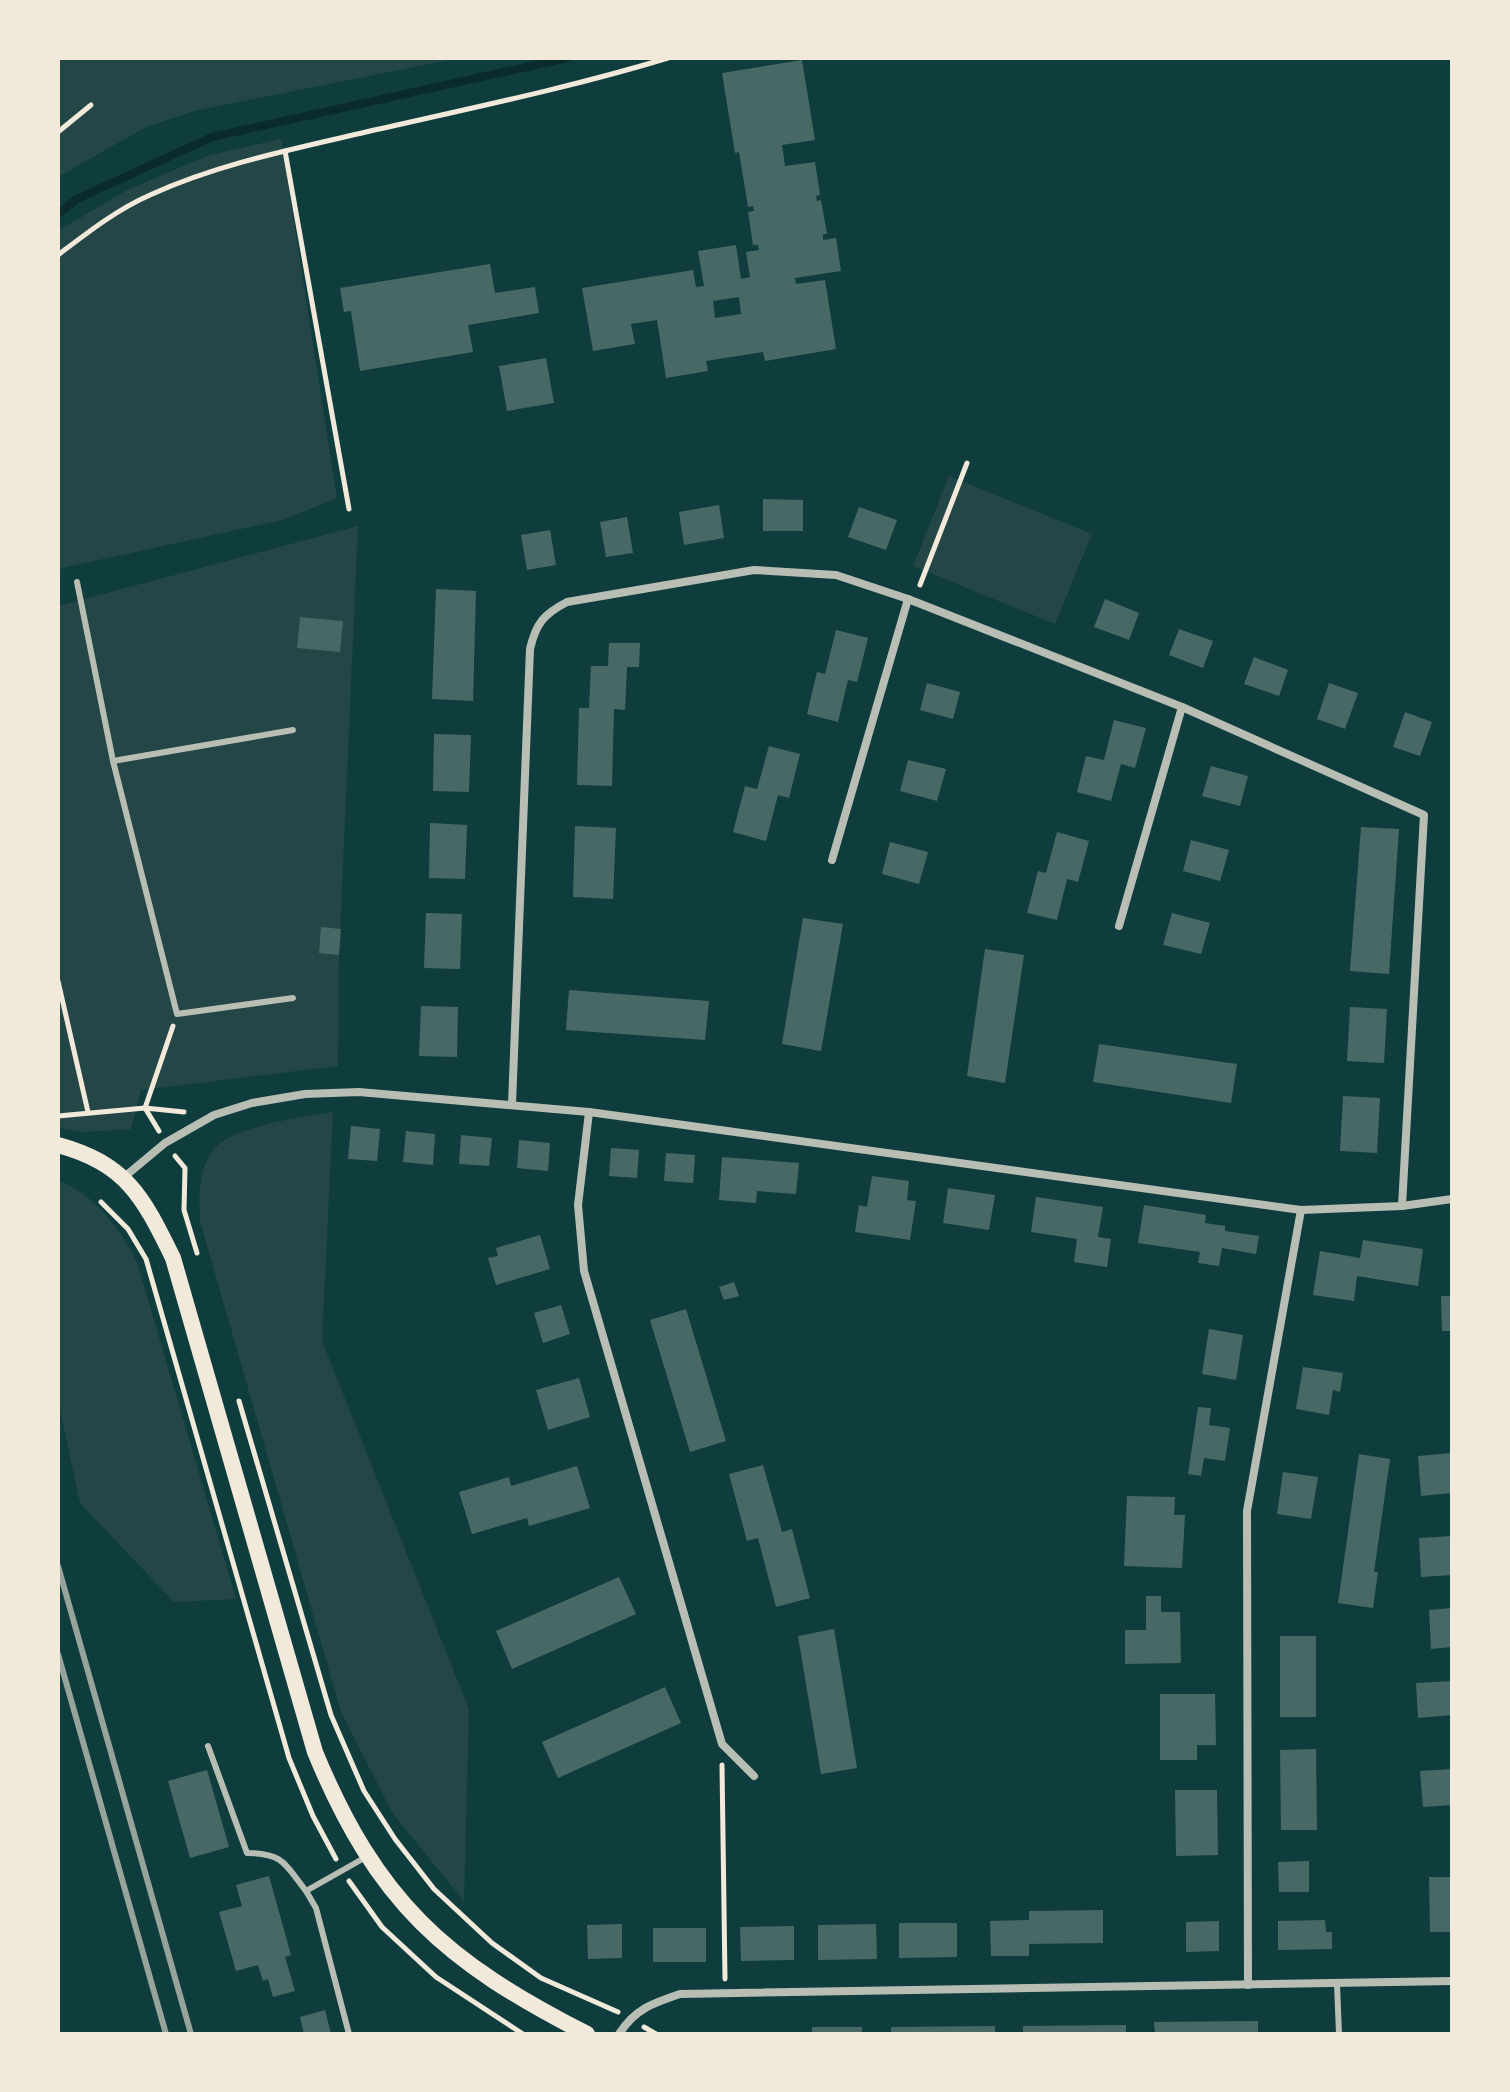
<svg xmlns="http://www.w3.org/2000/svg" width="1510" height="2092" font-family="Arial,sans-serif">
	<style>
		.green { fill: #244646 }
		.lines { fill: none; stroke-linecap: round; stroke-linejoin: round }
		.stream { stroke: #0a2a2b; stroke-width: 8 }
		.building { fill: #486865; fill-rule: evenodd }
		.path { stroke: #f1e9da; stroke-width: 5 }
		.service { stroke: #b8beb3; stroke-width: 6 }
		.minor { stroke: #b8beb3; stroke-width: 8 }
		.secondary { stroke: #f1e9da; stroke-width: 16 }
		.rail { stroke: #97a49c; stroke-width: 6 }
	</style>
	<rect width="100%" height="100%" fill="#0f3d3e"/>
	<g class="green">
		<path d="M 58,58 L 459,58 L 194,111 L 146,127 L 58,177 Z"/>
		<path d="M 281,139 L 337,498 L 283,520 L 62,568 L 58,574 L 58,231 L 125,191 L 210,155 Z"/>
		<path d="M 949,476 L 1092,534 L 1055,624 L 913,566 Z"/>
		<path d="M 358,526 L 339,956 L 338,1066 L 141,1090 L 131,1129 L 85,1132 L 58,1128 L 58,606 Z"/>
		<path d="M 333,1112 L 322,1341 L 469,1709 L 464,1901 L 393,1814 L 341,1712 L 200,1221 C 199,1198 198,1176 210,1154 C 226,1126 303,1117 333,1112 Z"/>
		<path d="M 58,1181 C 94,1193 121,1230 137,1262 L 236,1599 L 174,1602 L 80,1503 L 58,1400 Z"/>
	</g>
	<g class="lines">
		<path class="stream" d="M 58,214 L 77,199 L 212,137 L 567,58"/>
	</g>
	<g class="building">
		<path d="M 802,60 L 815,140 L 782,145 L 785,166 L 815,162 L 820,195 L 816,196 L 817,201 L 821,200 L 827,234 L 823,234 L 823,240 L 836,238 L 841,271 L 795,278 L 796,284 L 825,280 L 836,349 L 765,361 L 763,352 L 706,361 L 708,371 L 666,378 L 657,320 L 631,324 L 635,344 L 593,351 L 582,288 L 693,270 L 696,287 L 704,286 L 698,251 L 736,245 L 741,279 L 750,277 L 746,252 L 759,250 L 758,245 L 753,245 L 748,212 L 754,211 L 753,206 L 748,207 L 739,152 L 735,153 L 722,73 ZM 739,297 L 741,314 L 715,318 L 713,301 Z"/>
		<path d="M 490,264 L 495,293 L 535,287 L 539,313 L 468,325 L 473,352 L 360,371 L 351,311 L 344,312 L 340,288 Z"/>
		<path d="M 546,358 L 554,403 L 507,411 L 499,366 Z"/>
		<path d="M 763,499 L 803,500 L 803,531 L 763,531 Z"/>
		<path d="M 719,505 L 724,538 L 684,545 L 679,512 Z"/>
		<path d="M 859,507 L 897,520 L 886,550 L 848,537 Z"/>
		<path d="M 627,517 L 633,553 L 606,557 L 600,522 Z"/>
		<path d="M 550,530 L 556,565 L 527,570 L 521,535 Z"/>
		<path d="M 436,589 L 476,591 L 473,701 L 432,699 Z"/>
		<path d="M 1105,599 L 1139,613 L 1129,640 L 1094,627 Z"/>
		<path d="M 300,617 L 343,621 L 340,652 L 297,648 Z"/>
		<path d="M 1179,629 L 1213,641 L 1203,668 L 1169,655 Z"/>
		<path d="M 836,630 L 868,638 L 857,682 L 848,680 L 838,722 L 807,714 L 817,672 L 825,674 Z"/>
		<path d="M 609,643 L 640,643 L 639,667 L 627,667 L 625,710 L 614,709 L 612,786 L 577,785 L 579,708 L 589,708 L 591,666 L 608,666 Z"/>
		<path d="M 1254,657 L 1288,670 L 1279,696 L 1244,684 Z"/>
		<path d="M 927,683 L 960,692 L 953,719 L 920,710 Z"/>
		<path d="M 1329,683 L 1358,693 L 1345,729 L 1317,719 Z"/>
		<path d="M 1405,712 L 1432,722 L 1420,756 L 1393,747 Z"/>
		<path d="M 1114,720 L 1146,728 L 1135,768 L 1121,764 L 1111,801 L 1077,792 L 1086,756 L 1104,760 Z"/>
		<path d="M 434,734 L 471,735 L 469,792 L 433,791 Z"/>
		<path d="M 769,746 L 800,754 L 789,798 L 778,795 L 766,841 L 733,832 L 745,786 L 757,789 Z"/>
		<path d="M 908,760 L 946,769 L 937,801 L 900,791 Z"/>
		<path d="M 1211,766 L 1248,776 L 1240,806 L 1202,796 Z"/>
		<path d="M 430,823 L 467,825 L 465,879 L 429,878 Z"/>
		<path d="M 575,826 L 616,828 L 613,899 L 573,897 Z"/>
		<path d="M 1361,827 L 1399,829 L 1389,974 L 1350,971 Z"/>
		<path d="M 1057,832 L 1089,841 L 1078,882 L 1067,879 L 1057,920 L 1027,913 L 1038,871 L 1046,873 Z"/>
		<path d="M 1191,840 L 1229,850 L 1220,881 L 1183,871 Z"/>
		<path d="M 890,842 L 928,852 L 919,884 L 882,874 Z"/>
		<path d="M 426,913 L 462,914 L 460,969 L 424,968 Z"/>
		<path d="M 1172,913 L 1210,923 L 1201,954 L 1163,945 Z"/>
		<path d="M 803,918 L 843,924 L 821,1051 L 782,1044 Z"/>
		<path d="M 321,927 L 341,929 L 339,955 L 319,953 Z"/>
		<path d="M 985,949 L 1024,955 L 1005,1083 L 967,1076 Z"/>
		<path d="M 569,990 L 709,1001 L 705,1040 L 566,1030 Z"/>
		<path d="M 421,1006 L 458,1007 L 457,1057 L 419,1056 Z"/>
		<path d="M 1350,1007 L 1387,1009 L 1384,1063 L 1347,1061 Z"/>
		<path d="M 1099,1044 L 1237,1064 L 1231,1103 L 1093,1082 Z"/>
		<path d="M 1343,1096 L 1380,1098 L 1377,1153 L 1340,1151 Z"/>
		<path d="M 351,1126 L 380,1129 L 377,1161 L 348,1159 Z"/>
		<path d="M 406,1131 L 435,1134 L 433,1165 L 403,1162 Z"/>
		<path d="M 461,1135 L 492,1138 L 489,1166 L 459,1164 Z"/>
		<path d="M 519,1140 L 550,1143 L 548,1171 L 517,1168 Z"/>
		<path d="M 611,1148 L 639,1150 L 637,1178 L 609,1176 Z"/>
		<path d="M 666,1153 L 695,1155 L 693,1183 L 664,1181 Z"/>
		<path d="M 722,1157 L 799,1163 L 796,1194 L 757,1191 L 756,1203 L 719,1200 Z"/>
		<path d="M 872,1176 L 909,1181 L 907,1200 L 916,1201 L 910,1240 L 855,1232 L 859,1205 L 867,1207 Z"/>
		<path d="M 948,1188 L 995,1195 L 989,1230 L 943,1223 Z"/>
		<path d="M 1036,1197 L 1103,1207 L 1098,1237 L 1111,1239 L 1107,1267 L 1074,1262 L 1077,1239 L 1031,1232 Z"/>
		<path d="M 1144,1205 L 1206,1215 L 1205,1223 L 1225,1226 L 1225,1231 L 1259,1236 L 1256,1254 L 1222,1248 L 1219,1266 L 1198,1263 L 1200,1252 L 1138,1243 Z"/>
		<path d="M 540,1235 L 550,1269 L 496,1285 L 488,1258 L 498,1256 L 496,1248 Z"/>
		<path d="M 1363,1240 L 1423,1249 L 1418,1286 L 1357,1276 L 1354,1301 L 1313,1295 L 1320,1251 L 1360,1258 Z"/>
		<path d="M 734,1282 L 739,1296 L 724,1300 L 719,1287 Z"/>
		<path d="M 1441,1296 L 1452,1296 L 1452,1331 L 1442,1331 Z"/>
		<path d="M 561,1305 L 570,1334 L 543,1343 L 534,1313 Z"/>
		<path d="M 686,1309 L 726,1441 L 690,1452 L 650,1320 Z"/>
		<path d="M 1209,1329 L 1243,1335 L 1236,1380 L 1202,1374 Z"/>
		<path d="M 1303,1367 L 1343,1373 L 1340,1392 L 1333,1390 L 1329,1415 L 1296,1409 Z"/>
		<path d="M 579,1378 L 590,1417 L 548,1430 L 536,1390 Z"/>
		<path d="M 1198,1407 L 1211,1408 L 1209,1425 L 1230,1428 L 1225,1461 L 1204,1458 L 1201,1476 L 1188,1474 Z"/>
		<path d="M 1452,1453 L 1452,1493 L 1421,1496 L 1418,1456 Z"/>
		<path d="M 1359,1454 L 1390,1459 L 1374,1572 L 1378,1572 L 1373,1608 L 1338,1603 Z"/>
		<path d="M 763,1465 L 782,1532 L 792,1529 L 810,1598 L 776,1607 L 758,1538 L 747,1541 L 729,1474 Z"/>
		<path d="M 577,1466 L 590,1508 L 529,1526 L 527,1518 L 472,1534 L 459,1492 L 509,1477 L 511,1486 Z"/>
		<path d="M 1283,1472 L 1318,1477 L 1311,1519 L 1277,1514 Z"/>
		<path d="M 1127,1496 L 1175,1497 L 1174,1515 L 1185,1515 L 1182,1568 L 1124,1566 Z"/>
		<path d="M 1452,1536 L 1452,1575 L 1421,1577 L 1419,1538 Z"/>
		<path d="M 619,1577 L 636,1614 L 512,1669 L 496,1631 Z"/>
		<path d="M 1146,1596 L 1161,1596 L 1161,1612 L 1180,1612 L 1181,1663 L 1125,1664 L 1125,1630 L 1146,1630 Z"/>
		<path d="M 1452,1608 L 1452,1647 L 1431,1649 L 1429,1610 Z"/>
		<path d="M 834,1629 L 857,1768 L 821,1774 L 798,1636 Z"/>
		<rect x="1280" y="1636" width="36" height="81"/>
		<path d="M 1452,1681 L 1452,1715 L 1418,1718 L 1416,1683 Z"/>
		<path d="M 665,1687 L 681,1723 L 558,1778 L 542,1742 Z"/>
		<path d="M 1160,1694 L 1215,1694 L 1216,1745 L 1197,1745 L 1197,1760 L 1160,1760 Z"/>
		<path d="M 1316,1749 L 1317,1830 L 1281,1830 L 1280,1750 Z"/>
		<path d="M 1452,1769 L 1452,1805 L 1423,1807 L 1420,1771 Z"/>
		<path d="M 207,1770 L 229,1847 L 190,1858 L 168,1781 Z"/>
		<path d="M 1175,1790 L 1217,1790 L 1218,1855 L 1176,1856 Z"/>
		<path d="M 1309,1861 L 1309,1892 L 1279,1892 L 1278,1862 Z"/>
		<path d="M 269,1876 L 291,1955 L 285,1957 L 295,1991 L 273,1997 L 268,1979 L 263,1981 L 258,1965 L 236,1971 L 219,1912 L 242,1906 L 236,1885 Z"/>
		<path d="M 1429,1877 L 1452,1877 L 1452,1932 L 1430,1932 Z"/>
		<path d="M 1103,1910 L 1103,1943 L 1029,1944 L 1029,1956 L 991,1956 L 990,1921 L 1029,1920 L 1029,1911 Z"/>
		<path d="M 1325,1920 L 1326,1932 L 1332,1932 L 1332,1949 L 1278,1950 L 1278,1921 Z"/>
		<path d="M 1219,1921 L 1219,1951 L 1186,1952 L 1186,1922 Z"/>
		<path d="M 899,1923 L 957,1923 L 957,1957 L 899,1958 Z"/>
		<path d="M 622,1924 L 622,1958 L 588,1959 L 587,1925 Z"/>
		<path d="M 876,1924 L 877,1959 L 818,1960 L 818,1925 Z"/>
		<path d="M 794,1926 L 794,1960 L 741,1961 L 740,1927 Z"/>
		<rect x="653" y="1928" width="53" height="34"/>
		<path d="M 325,2010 L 331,2034 L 304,2034 L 300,2017 Z"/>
		<path d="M 1258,2021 L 1258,2034 L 1155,2034 L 1154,2022 Z"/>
		<path d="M 1126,2025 L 1126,2034 L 1023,2034 L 1023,2026 Z"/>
		<path d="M 995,2026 L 995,2034 L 891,2034 L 891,2027 Z"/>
		<rect x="812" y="2027" width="50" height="7"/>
	</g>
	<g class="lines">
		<g class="path">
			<path d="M 58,132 L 91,105"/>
			<path d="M 285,151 L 349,509"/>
			<path d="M 58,255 C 87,233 116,210 150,195 C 218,164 293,149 366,132 C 467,109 569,88 668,58"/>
			<path d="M 920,585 L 967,463"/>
			<path d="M 58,981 L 88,1112"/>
			<path d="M 58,1116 L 145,1108 L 184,1112"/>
			<path d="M 159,1131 L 145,1108 L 173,1026"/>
			<path d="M 175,1156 L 185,1168 L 184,1210 L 197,1253"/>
			<path d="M 101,1202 L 128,1229 L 146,1259 L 289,1758 L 313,1816 L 336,1859"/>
			<path d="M 239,1401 L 331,1715 L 364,1791 L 395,1839 L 434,1889 L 492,1943 L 541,1978 L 618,2012"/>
			<path d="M 722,1765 L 725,1979"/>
			<path d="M 349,1881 L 382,1927 L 436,1977 L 523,2034"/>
			<path d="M 644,2027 L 656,2034"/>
		</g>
		<g class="service">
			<path d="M 77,582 L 113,761 L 177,1014 L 293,998"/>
			<path d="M 113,761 L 293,730"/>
			<path d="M 208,1746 L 247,1853 C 283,1853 285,1864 306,1891"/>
			<path d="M 1337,1984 L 1339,2034"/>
			<path d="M 349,2034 L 316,1908 L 306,1891 L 366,1857"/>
		</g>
		<g class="minor">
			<path d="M 832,860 L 908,599"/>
			<path d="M 1119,926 L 1182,707"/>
			<path d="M 512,1104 L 530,649 C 536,623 544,614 567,602 L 754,570 L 836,575 L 908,599 L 1182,707 L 1424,815 L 1402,1206"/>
			<path d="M 589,1112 L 578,1205 L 584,1271 L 722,1744 L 754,1776"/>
			<path d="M 123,1178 L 165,1143 L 214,1115 L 252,1103 L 305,1094 L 359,1092 L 589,1112 L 1301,1210 L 1402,1206 L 1452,1199"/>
			<path d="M 1248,1985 L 1247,1511 L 1301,1210"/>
			<path d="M 619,2034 C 635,2009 653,2003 680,1994 L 1452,1981"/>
		</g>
		<path class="secondary" d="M 58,1145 C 127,1164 143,1197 173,1258 L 315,1752 C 377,1902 444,1961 587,2034"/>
		<g class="rail">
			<path d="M 58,1566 L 191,2034"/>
			<path d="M 58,1654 L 166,2034"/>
		</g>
	</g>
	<rect width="1510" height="2092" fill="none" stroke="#f1e9da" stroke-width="120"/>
</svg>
